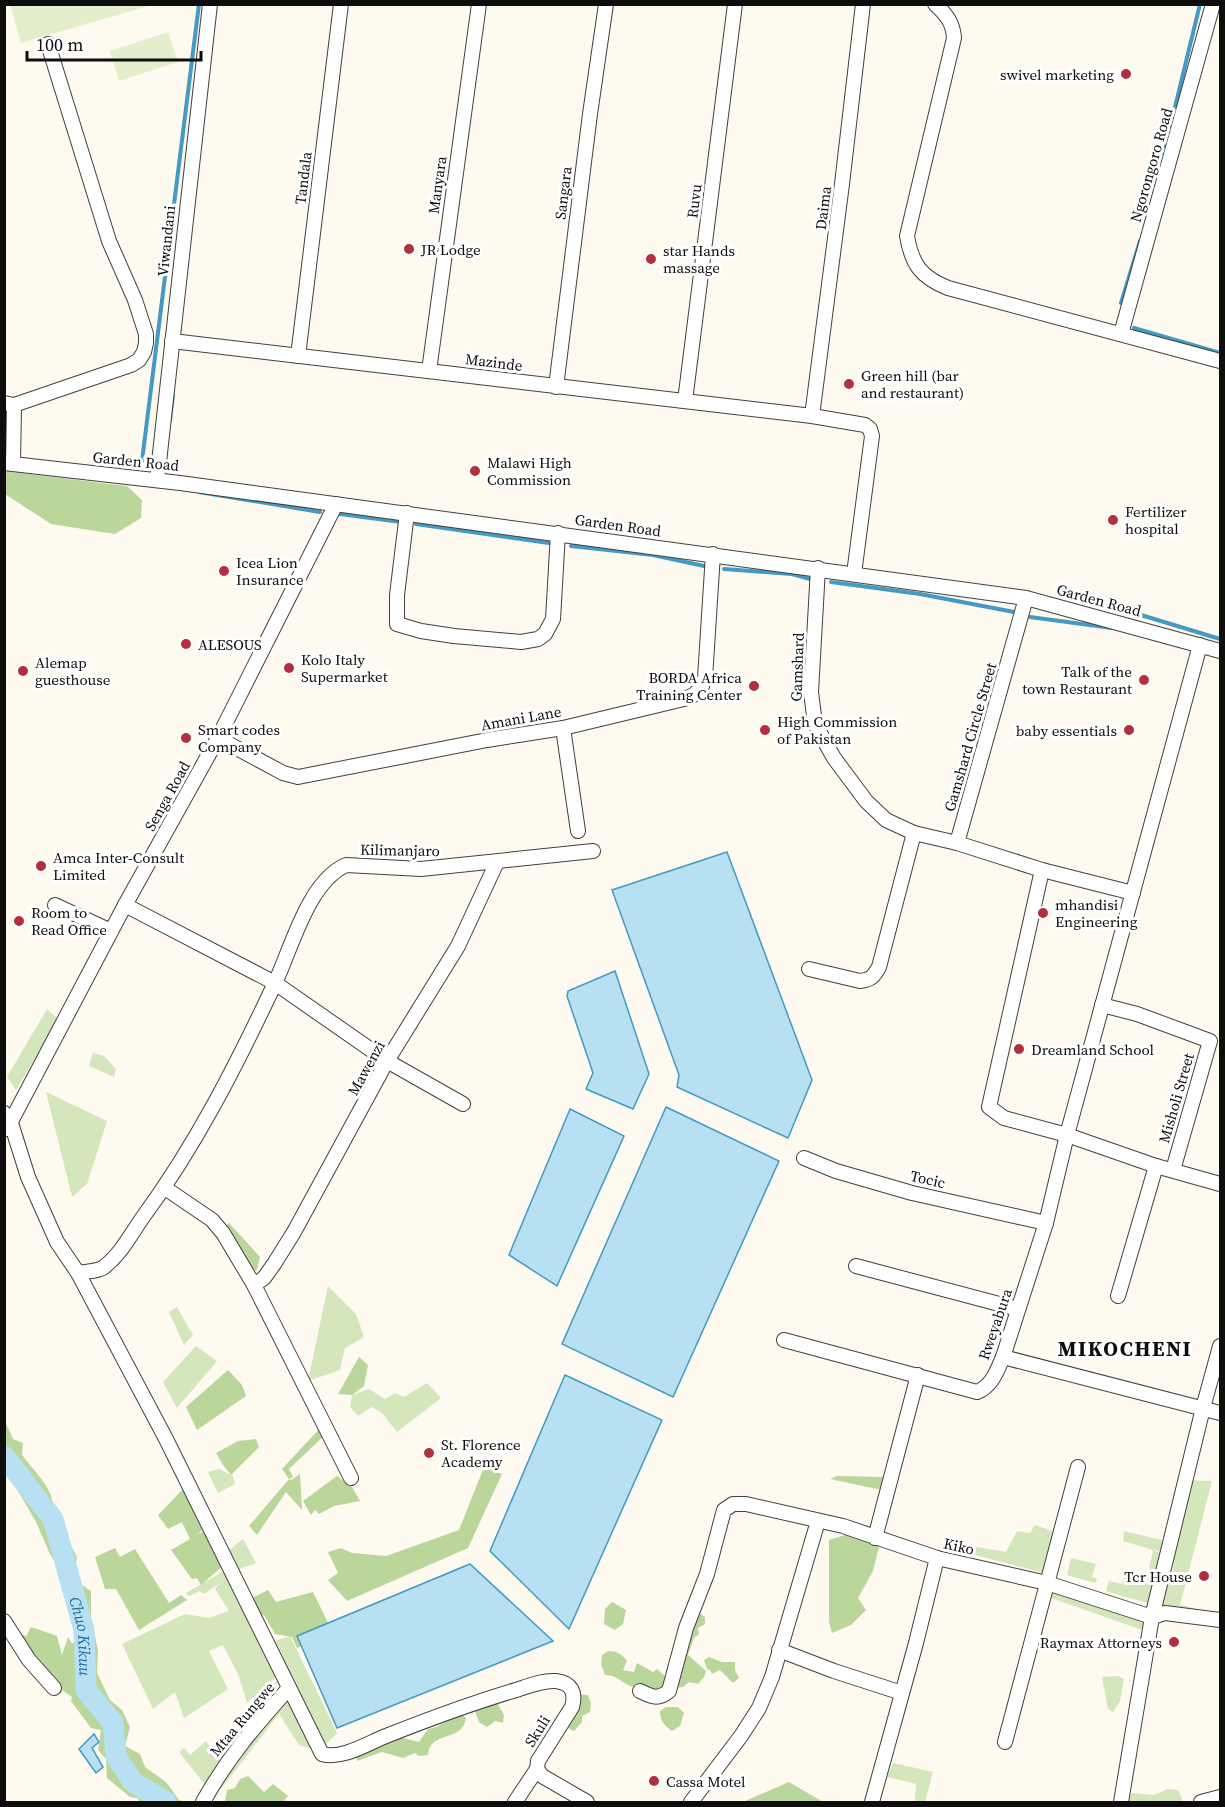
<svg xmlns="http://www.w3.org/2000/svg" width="1225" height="1807" font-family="'Source Serif 4',serif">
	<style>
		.green { fill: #d4e6bb }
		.forest { fill: #bad69b }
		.pitch { fill: #e5eecc }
		.water { fill: #b7e0f2; stroke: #439ac4; stroke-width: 1.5 }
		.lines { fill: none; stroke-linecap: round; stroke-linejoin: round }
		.stream { stroke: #439ac4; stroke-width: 4 }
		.river { stroke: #b7e0f2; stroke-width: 21 }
		.minor-casing { stroke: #404040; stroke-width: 16 }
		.minor { stroke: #fff; stroke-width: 14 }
		.poi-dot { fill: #b32f3f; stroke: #fff; stroke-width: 2 }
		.labels { text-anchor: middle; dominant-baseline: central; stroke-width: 6; stroke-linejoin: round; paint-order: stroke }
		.poi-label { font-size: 15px; fill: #0d0d0d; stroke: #fff; text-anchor: start }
		.street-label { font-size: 15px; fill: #0d0d0d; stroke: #fff }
		.water-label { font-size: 16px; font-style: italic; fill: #1f6b96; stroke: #fff }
		.district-label { font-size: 21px; font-weight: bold; letter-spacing: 1.5px; fill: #0d0d0d; stroke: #fff }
	</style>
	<rect width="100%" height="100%" fill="#fefaef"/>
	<g class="green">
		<path d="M 47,1009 L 58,1019 L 16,1090 L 7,1077 Z"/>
		<path d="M 93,1053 L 104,1056 L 116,1069 L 114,1077 L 89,1066 Z"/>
		<path d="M 46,1092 L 107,1121 L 87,1184 L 72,1197 Z"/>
		<path d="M 328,1286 L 356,1314 L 364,1337 L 345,1348 L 340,1370 L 308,1381 Z"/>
		<path d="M 177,1307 L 193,1335 L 184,1345 L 169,1312 Z"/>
		<path d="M 196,1346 L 217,1361 L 177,1408 L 163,1382 Z"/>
		<path d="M 427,1383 L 441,1398 L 397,1432 L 382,1413 L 372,1407 L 358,1416 L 350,1407 L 352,1395 L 369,1389 L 385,1399 L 395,1393 L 404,1397 Z"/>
		<path d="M 219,1469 L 233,1476 L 235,1484 L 218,1493 L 208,1472 Z"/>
		<path d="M 1185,1480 L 1212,1481 L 1180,1605 L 1195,1608 L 1203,1620 L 1157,1606 L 1173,1576 L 1174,1553 Z"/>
		<path d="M 1035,1525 L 1058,1533 L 1048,1574 L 956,1550 L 960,1544 L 1006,1552 L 1017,1531 L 1030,1533 Z"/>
		<path d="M 1124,1531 L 1162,1540 L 1161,1552 L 1154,1550 L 1161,1555 L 1150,1604 L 1106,1591 L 1109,1581 L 1122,1584 L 1125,1572 L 1147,1579 L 1153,1550 L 1123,1541 Z"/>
		<path d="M 243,1539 L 256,1563 L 237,1570 L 228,1551 Z"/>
		<path d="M 1071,1558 L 1096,1564 L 1092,1577 L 1097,1579 L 1095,1583 L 1067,1575 Z"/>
		<path d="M 224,1571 L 281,1673 L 247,1703 L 238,1674 L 223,1645 L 209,1651 L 228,1689 L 184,1718 L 175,1692 L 153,1709 L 122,1644 L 185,1614 L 209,1618 L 229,1611 L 215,1589 L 221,1582 L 204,1594 L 200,1591 L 189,1596 L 186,1593 Z"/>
		<path d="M 1055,1589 L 1149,1615 L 1148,1632 L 1051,1598 Z"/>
		<path d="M 290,1636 L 337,1733 L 320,1750 L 292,1675 L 288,1675 L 286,1665 L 280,1661 L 283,1656 L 275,1641 Z"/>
		<path d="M 1118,1676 L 1124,1679 L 1120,1701 L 1113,1712 L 1108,1709 L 1102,1677 Z"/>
		<path d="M 280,1679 L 206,1786 L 179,1752 L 184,1748 L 190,1755 L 206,1741 L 218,1759 L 272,1685 Z"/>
		<path d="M 288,1694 L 316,1750 L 299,1745 L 279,1714 L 221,1789 L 211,1786 Z"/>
		<path d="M 893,1763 L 933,1772 L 925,1802 L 915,1802 L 916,1784 L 887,1777 Z"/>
		<path d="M 1167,1789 L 1178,1790 L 1183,1802 L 1132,1802 L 1126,1801 L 1132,1793 L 1154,1795 Z"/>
	</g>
	<g class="forest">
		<path d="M 4,471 L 127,486 L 142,500 L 141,518 L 115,534 L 51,524 L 5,494 Z"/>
		<path d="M 229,1223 L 260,1257 L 257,1270 L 247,1272 L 222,1230 Z"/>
		<path d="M 359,1357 L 368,1365 L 364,1386 L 352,1395 L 338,1394 Z"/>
		<path d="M 228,1370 L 242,1385 L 246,1396 L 197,1430 L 186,1407 Z"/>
		<path d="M 5,1421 L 13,1439 L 23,1443 L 22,1455 C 30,1466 56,1492 52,1505 L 66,1528 L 66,1536 L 77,1557 L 73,1579 L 91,1591 L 91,1618 L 77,1626 L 78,1607 L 74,1594 L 50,1554 L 36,1522 L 10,1477 L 5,1470 Z"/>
		<path d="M 321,1427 L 327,1433 L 289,1469 L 293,1477 L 289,1479 L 291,1480 L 300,1474 L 302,1510 L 286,1492 L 257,1535 L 249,1526 L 289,1479 L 282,1469 Z"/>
		<path d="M 256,1439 L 259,1447 L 231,1475 L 223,1465 L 216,1453 L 238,1441 Z"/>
		<path d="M 484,1467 L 502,1474 L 468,1548 L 347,1601 L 328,1580 L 338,1573 L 328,1552 L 341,1548 L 352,1553 L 386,1556 L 459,1530 Z"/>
		<path d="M 337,1476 L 352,1487 L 360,1501 L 334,1506 L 319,1514 L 315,1510 L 311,1515 L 303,1501 Z"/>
		<path d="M 837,1476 L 885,1477 L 882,1490 L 830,1479 Z"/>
		<path d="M 186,1486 L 209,1525 L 195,1536 L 210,1527 L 227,1562 L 201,1585 L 197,1578 L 192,1579 L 171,1550 L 190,1539 L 182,1522 L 168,1529 L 158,1515 Z"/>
		<path d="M 851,1529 L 879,1547 L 873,1571 L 858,1598 L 866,1610 L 851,1625 L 832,1633 L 829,1622 L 829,1540 L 845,1535 Z"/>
		<path d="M 115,1548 L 120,1557 L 135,1549 L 169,1603 L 181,1595 L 187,1600 L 139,1630 L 116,1589 L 105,1589 L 95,1557 Z"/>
		<path d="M 268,1590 L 276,1602 L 313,1592 L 334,1635 L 297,1648 L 292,1637 L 275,1634 L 264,1615 L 254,1617 L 250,1599 Z"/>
		<path d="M 612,1602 L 626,1610 L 623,1624 L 615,1630 L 604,1624 L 605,1609 Z"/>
		<path d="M 700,1608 L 699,1613 L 705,1617 L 705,1624 L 698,1628 L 699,1634 L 694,1638 L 688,1655 L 706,1671 L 704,1677 L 698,1684 L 689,1682 L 683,1687 L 675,1688 L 684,1646 Z"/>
		<path d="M 92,1621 L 98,1651 L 97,1673 L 110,1700 L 122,1710 L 130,1727 L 125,1746 L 140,1754 L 145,1767 L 166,1782 L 179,1800 L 188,1802 L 162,1802 L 157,1801 L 154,1802 L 139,1802 L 138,1798 L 130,1797 L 107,1778 L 106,1759 L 98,1750 L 101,1730 L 91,1728 L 71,1701 L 72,1697 L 62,1690 L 61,1694 L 51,1678 L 16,1633 L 26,1636 L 31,1627 L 57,1636 L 62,1655 L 68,1637 L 72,1643 L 78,1644 L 82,1637 L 81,1629 Z"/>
		<path d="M 608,1651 C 616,1651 622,1654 627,1661 L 623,1670 L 634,1672 L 637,1663 L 653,1672 L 657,1669 L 669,1680 L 659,1697 L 628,1685 L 613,1676 L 605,1675 L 601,1664 L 602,1655 Z"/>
		<path d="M 709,1657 L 722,1662 L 735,1662 L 735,1670 L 739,1678 L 733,1683 L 720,1670 L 712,1674 L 710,1670 L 707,1669 L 704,1660 Z"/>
		<path d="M 577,1694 L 588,1695 L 591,1704 L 590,1712 L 582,1716 L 582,1722 L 574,1731 L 564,1726 Z"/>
		<path d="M 495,1699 L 504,1715 L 503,1723 L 495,1721 L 487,1727 L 479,1722 L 474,1708 Z"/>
		<path d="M 666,1707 L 678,1707 L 684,1713 L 680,1726 L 672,1731 C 664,1726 660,1720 660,1711 Z"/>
		<path d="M 461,1714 L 466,1718 C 462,1744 430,1729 428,1755 L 419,1756 L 415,1753 L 403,1758 L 382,1752 L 357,1761 L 356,1755 L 395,1736 L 419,1742 L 428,1729 L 436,1727 Z"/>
		<path d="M 248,1776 L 264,1792 L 273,1784 L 288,1796 L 283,1802 L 225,1802 L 227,1790 L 235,1788 L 240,1779 Z"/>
		<path d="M 789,1782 L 823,1802 L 745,1801 Z"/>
	</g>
	<g class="pitch">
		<path d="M 10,4 L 152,4 L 152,5 L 21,43 Z"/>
		<path d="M 168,32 L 178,62 L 119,81 L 110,51 Z"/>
	</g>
	<g class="water">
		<path d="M 727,852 L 812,1080 L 788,1138 L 677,1087 L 679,1075 L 612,890 Z"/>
		<path d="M 615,971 L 649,1074 L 633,1109 L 586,1089 L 593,1073 L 567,996 L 568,991 Z"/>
		<path d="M 666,1107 L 779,1161 L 673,1397 L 562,1344 Z"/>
		<path d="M 570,1109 L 624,1136 L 557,1286 L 509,1255 Z"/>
		<path d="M 565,1375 L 662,1420 L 569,1629 L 490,1551 Z"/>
		<path d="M 470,1564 L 553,1641 L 337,1728 L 297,1636 Z"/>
		<path d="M 94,1734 L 99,1742 L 92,1748 L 103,1767 L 96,1773 L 79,1749 Z"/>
	</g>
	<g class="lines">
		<g class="stream">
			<path d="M 1162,161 L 1200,4"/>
			<path d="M 1121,303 L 1140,241"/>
			<path d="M 1134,328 L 1220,353"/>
			<path d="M 170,420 L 173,395"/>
			<path d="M 142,461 L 199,4"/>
			<path d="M 199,492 L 320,512"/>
			<path d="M 340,514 L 401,522"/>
			<path d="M 416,524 L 549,543"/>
			<path d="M 571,546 L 653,555 L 704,566"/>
			<path d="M 724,569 L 792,574 L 810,579"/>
			<path d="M 831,582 L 920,594 L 1014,612"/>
			<path d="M 1118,608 L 1220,639"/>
			<path d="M 1030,617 L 1112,628"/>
		</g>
		<path class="river" id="s1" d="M 4,1456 L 53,1519 L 84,1630 L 86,1690 L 113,1723 L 116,1756 L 133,1782 L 166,1802"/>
		<defs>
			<g id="minor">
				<path d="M 935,4 C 947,15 953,23 954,38 L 907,236 C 912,265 921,277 948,288 L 1220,361"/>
				<path d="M 1121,334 L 1213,4"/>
				<path d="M 172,341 L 812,416 L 865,425 L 870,429 L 872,436 L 854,574"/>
				<path d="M 298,356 L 341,4"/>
				<path d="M 429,371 L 479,4"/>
				<path d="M 556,387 L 590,114 L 606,4"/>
				<path d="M 685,401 L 735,4"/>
				<path d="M 4,403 L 14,405 L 131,365 L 139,360 L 144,352 L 146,343 L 146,334 L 135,300 L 109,241 L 48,44"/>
				<path d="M 812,416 L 842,184 L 863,4"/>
				<path d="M 4,463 L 180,483 L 1026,598 L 1220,651"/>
				<path d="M 13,464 L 14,405"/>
				<path d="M 157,480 L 210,4"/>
				<path d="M 407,513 L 397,595 L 397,624 L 421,631 L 454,636 L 521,642 L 538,639 L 545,634 L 553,619 L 558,533"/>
				<path d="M 818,568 L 811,692 L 815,724 L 834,758 L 866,801 L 886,820 L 914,833 L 957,843 L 1042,870 L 1133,893"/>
				<path d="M 563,728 L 578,831"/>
				<path d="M 218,738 L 283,773 L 298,777 L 487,740 L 563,728 L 688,698 C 698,693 702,688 705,678 L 713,554"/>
				<path d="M 957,843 L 1026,598"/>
				<path d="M 1042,870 L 989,1107 L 1004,1118 L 1067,1135 L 1156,1166 L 1220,1184"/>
				<path d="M 55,905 L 111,931"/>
				<path d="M 125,905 L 275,983 L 387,1061 L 463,1104"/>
				<path d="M 809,969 L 860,981 C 871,980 874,976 879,967 L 914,833"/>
				<path d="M 1102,1005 L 1137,1014 L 1210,1041 L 1173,1170"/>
				<path d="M 4,1113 L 11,1123 L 28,1177 L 57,1242 L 78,1273 L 166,1439 L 322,1754 C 342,1760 368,1743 386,1736 C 429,1719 472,1703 516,1690 C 528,1686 543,1680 556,1681 C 572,1683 576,1693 572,1707 L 538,1761 L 537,1769 L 542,1776 L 587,1802"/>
				<path d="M 7,1129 L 125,905 L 218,738 L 336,504"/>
				<path d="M 804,1158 L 836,1171 L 912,1193 L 1046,1223"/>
				<path d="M 165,1188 L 212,1220 L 223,1233 L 254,1285 L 351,1478"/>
				<path d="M 856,1266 L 1018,1309"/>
				<path d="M 78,1273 C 85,1271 98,1272 104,1267 C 121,1254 131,1234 143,1217 C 196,1145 237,1064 275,983 C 292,947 308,882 346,865 L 421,869 L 593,851"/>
				<path d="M 254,1285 L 264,1278 L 274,1264 L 294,1232 L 387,1061 L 458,946 L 497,862"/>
				<path d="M 1118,1296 L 1156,1166"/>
				<path d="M 784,1340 L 977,1392 C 992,1386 997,1371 1003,1357 L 1046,1223 L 1067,1135 L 1200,645"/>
				<path d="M 1003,1357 L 1220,1413"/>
				<path d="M 875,1538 L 918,1375"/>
				<path d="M 4,1621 L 29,1660 L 54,1688"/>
				<path d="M 779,1650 L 834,1671 L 902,1693"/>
				<path d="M 640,1691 C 652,1697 658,1700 669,1691 L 686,1628 L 707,1574 L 724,1510 L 733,1504 L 746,1504 L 843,1526 L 937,1558 L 1047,1583 L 1152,1617 L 1165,1613 L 1220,1620"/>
				<path d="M 1005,1742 L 1078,1467"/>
				<path d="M 203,1802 C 228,1757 255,1726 289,1688"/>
				<path d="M 515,1802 L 537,1769"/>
				<path d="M 691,1802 L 741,1736 L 759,1708 L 772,1677 L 818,1521"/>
				<path d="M 872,1802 L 916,1643 L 937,1558"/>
				<path d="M 1121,1802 L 1152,1617 L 1203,1408 L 1220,1346"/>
				<path d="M 1201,1802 L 1220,1797"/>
			</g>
		</defs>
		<use href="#minor" class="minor-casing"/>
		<use href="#minor" class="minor"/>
	</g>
	<g class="poi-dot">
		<circle cx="1126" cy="74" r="6"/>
		<circle cx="409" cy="249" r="6"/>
		<circle cx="651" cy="259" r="6"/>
		<circle cx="849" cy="384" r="6"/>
		<circle cx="475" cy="471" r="6"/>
		<circle cx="1113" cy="520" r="6"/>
		<circle cx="224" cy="571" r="6"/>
		<circle cx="186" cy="644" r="6"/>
		<circle cx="289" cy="668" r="6"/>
		<circle cx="23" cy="671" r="6"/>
		<circle cx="1144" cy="680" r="6"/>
		<circle cx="754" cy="686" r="6"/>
		<circle cx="765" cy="730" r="6"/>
		<circle cx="1129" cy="730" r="6"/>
		<circle cx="186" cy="738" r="6"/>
		<circle cx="41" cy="866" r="6"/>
		<circle cx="1043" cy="913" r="6"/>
		<circle cx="19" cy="921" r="6"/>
		<circle cx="1019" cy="1049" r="6"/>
		<circle cx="429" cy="1453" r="6"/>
		<circle cx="1204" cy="1576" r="6"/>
		<circle cx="1174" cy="1642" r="6"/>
		<circle cx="654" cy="1781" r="6"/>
	</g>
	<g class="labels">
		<g class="poi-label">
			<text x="1114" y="74" text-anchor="end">swivel marketing</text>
			<text x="421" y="249">JR Lodge</text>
			<text x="663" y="250">star Hands<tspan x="663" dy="17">massage</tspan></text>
			<text x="861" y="375">Green hill (bar<tspan x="861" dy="17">and restaurant)</tspan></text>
			<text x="487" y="462">Malawi High<tspan x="487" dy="17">Commission</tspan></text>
			<text x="1125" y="511">Fertilizer<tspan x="1125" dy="17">hospital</tspan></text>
			<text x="236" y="562">Icea Lion<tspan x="236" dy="17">Insurance</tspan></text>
			<text x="198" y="644">ALESOUS</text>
			<text x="301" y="659">Kolo Italy<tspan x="301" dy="17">Supermarket</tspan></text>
			<text x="35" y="662">Alemap<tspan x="35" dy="17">guesthouse</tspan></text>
			<text x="1132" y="671" text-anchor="end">Talk of the<tspan x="1132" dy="17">town Restaurant</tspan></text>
			<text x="742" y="677" text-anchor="end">BORDA Africa<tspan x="742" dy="17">Training Center</tspan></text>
			<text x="777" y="721">High Commission<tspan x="777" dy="17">of Pakistan</tspan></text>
			<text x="198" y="729">Smart codes<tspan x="198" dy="17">Company</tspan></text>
			<text x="1117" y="730" text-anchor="end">baby essentials</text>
			<text x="53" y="857">Amca Inter-Consult<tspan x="53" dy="17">Limited</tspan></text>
			<text x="1055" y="904">mhandisi<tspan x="1055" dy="17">Engineering</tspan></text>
			<text x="31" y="912">Room to<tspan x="31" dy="17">Read Office</tspan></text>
			<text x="1031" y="1049">Dreamland School</text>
			<text x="441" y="1444">St. Florence<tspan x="441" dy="17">Academy</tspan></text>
			<text x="1192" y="1576" text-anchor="end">Tcr House</text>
			<text x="1162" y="1642" text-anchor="end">Raymax Attorneys</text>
			<text x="666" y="1781">Cassa Motel</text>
		</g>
		<g class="street-label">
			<text transform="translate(1151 165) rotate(-74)">Ngorongoro Road</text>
			<text transform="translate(303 178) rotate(-83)">Tandala</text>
			<text transform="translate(437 185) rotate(-82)">Manyara</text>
			<text transform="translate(563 193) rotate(-83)">Sangara</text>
			<text transform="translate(694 201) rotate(-83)">Ruvu</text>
			<text transform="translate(823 208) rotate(-83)">Daima</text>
			<text transform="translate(166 241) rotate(-84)">Viwandani</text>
			<text transform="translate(494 362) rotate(7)">Mazinde</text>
			<text transform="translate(136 461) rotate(6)">Garden Road</text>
			<text transform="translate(618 525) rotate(8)">Garden Road</text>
			<text transform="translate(1099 600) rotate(15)">Garden Road</text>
			<text transform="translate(797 667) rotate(-88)">Gamshard</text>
			<text transform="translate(521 718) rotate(-10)">Amani Lane</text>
			<text transform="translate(970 737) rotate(-74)">Gamshard Circle Street</text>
			<text transform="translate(167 796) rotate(-61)">Senga Road</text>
			<text transform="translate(400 850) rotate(1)">Kilimanjaro</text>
			<text transform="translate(366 1068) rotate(-61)">Mawenzi</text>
			<text transform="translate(1176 1098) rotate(-74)">Misholi Street</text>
			<text transform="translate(928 1179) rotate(13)">Tocic</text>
			<text transform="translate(995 1324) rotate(-71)">Rweyabura</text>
			<text transform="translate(959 1546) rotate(13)">Kiko</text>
			<text transform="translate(242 1719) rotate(-50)">Mtaa Rungwe</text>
			<text transform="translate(537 1731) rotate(-58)">Skuli</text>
		</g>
		<g class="water-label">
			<text stroke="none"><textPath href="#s1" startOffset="201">Chuo Kikuu</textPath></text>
		</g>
		<g class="district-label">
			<text x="1125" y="1348">MIKOCHENI</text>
		</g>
	</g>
	<rect width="1225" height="1807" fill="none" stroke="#0d0d0d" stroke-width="12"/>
	<path d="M27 51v9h174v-9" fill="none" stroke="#0d0d0d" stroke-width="3"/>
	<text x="36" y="51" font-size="18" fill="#0d0d0d" stroke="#ffffff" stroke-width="4.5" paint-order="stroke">100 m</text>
</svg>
